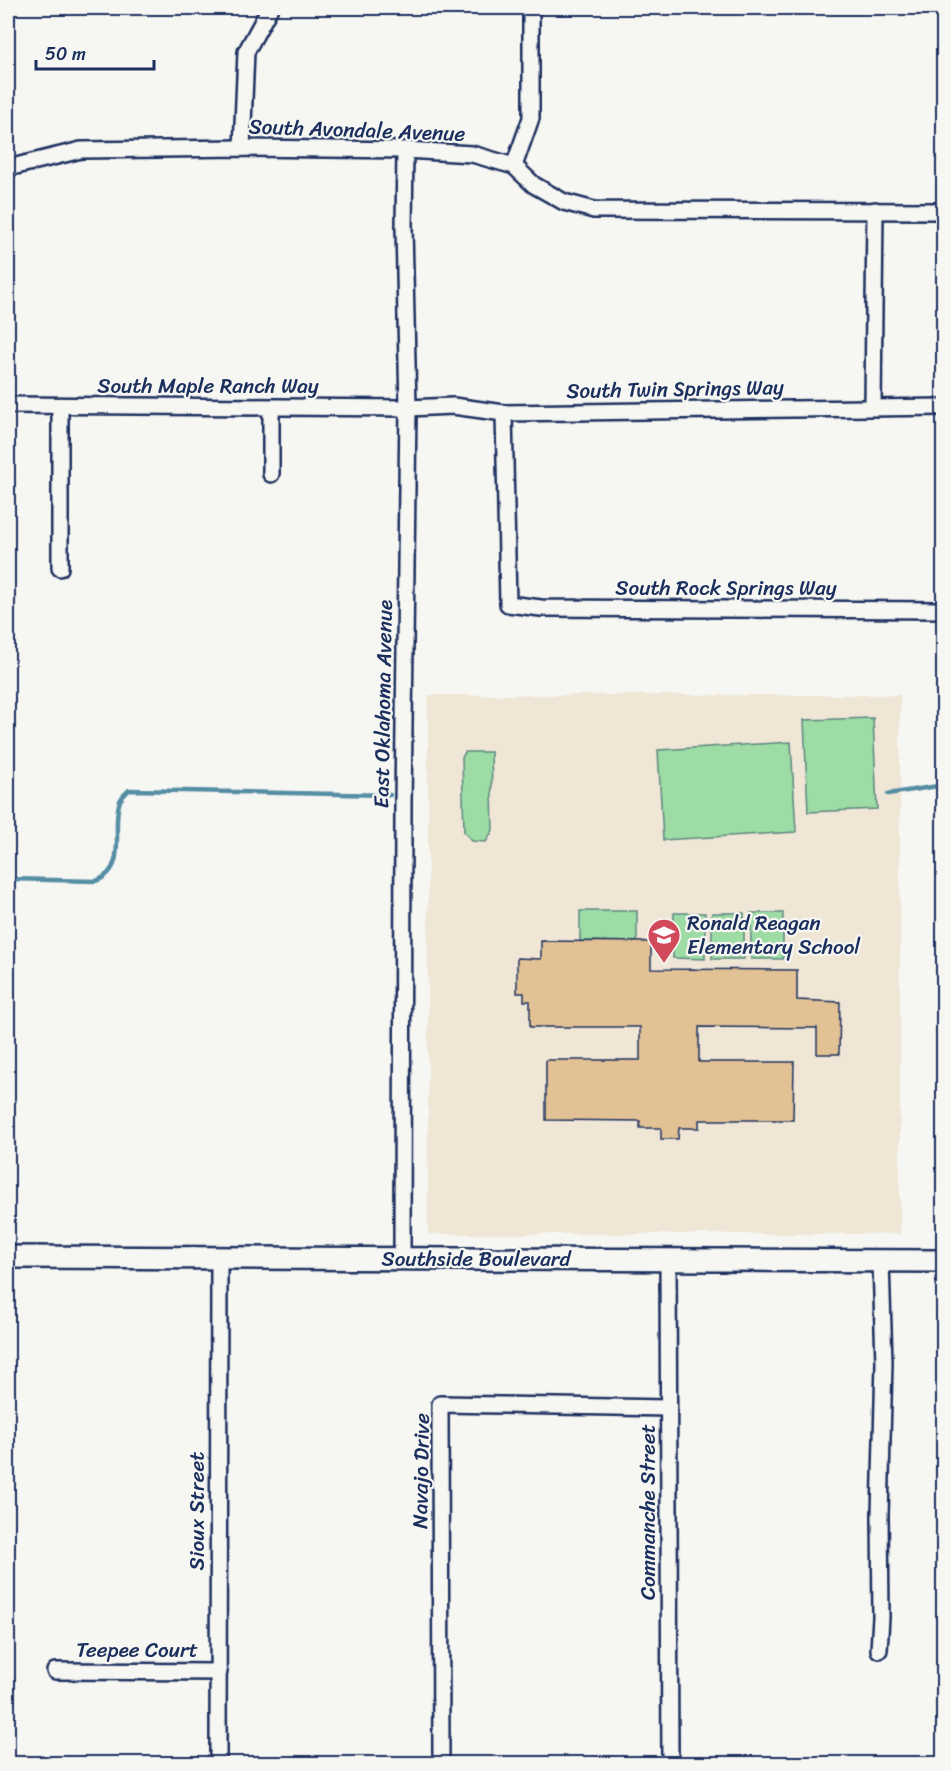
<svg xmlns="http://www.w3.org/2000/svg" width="951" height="1771" font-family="Sriracha,sans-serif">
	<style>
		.built { fill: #f0e6d6 }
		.green { fill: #9ddca4; stroke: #5c8681; stroke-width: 1.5 }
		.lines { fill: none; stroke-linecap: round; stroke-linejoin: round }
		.stream { stroke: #548da4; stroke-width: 4.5 }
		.building { fill: #e2c295; stroke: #1b2f5e; stroke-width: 1.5 }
		.minor-casing { stroke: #1b2f5e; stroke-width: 20 }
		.secondary-casing { stroke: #1b2f5e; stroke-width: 26 }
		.minor { stroke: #f6f6f2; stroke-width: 15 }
		.secondary { stroke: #f6f6f2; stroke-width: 21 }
		.labels { text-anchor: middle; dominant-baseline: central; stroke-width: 4.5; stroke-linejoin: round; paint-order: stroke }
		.street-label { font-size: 21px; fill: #1b2f5e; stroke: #f6f6f2 }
		.poi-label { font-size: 21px; fill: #1b2f5e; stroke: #f6f6f2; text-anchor: start }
	</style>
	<rect width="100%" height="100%" fill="#f6f6f2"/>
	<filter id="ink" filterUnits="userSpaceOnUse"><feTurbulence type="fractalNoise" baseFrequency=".0167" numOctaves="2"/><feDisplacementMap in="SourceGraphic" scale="12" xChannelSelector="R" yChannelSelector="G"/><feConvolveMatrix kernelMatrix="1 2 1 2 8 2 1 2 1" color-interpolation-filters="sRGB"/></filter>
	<g filter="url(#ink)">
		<rect class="built" x="428" y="695" width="472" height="539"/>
		<g class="green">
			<path d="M 873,718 L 877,809 L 808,812 L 804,720 Z"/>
			<path d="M 791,742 L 796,832 L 663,840 L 658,750 Z"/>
			<path d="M 465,752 L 491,752 L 493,830 L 486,842 L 472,841 L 464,832 L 462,758 Z"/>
			<path d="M 580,911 L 637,911 L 637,942 L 580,941 Z"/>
			<path d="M 674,913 L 705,913 L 705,959 L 673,958 Z"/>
			<rect x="712" y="913" width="32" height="46"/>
			<rect x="751" y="913" width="32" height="46"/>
		</g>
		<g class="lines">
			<g class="stream">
				<path d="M 888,794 L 944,785"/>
				<path d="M 8,879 L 96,881 C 130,869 110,826 120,801 C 122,796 126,793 129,790 L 390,795"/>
			</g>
		</g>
		<path class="building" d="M 541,941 L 651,942 L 651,969 L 797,970 L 797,1000 L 840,1002 L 839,1054 L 817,1054 L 817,1028 L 699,1027 L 699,1062 L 794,1062 L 793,1120 L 699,1120 L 699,1128 L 679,1128 L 678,1139 L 661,1139 L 661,1128 L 640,1128 L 640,1121 L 546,1120 L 546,1060 L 640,1060 L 640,1027 L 530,1027 L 530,1001 L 524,1001 L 524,993 L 517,993 L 517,958 L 541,959 Z"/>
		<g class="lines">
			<defs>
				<g id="minor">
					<path d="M 242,148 L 246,52 L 270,8"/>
					<path d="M 514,166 L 531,118 L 531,8"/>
					<path d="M 8,168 L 81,150 L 242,148 L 405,150 L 472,154 L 514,166 L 534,185 L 564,202 L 594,210 L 944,211"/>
					<path d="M 8,405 L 408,408 L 453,406 L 504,413 L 944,407"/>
					<path d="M 60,407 L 60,568"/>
					<path d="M 873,407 L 875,210"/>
					<path d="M 271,408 L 271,474"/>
					<path d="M 504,413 L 508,604 L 541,608 L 944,610"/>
					<path d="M 402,1259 L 403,804 L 408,408 L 404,227 L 405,150"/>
					<path d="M 668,1260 L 670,1764"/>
					<path d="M 879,1650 L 881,1617 L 880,1515 L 884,1363 L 881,1261"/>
					<path d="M 55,1671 L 219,1672"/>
					<path d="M 218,1764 L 219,1258"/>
					<path d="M 441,1764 L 440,1404 L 668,1408"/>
				</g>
				<path id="secondary" d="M 8,1257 L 944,1261"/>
			</defs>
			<use href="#minor" class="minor-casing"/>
			<use href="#secondary" class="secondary-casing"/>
			<use href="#minor" class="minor"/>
			<use href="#secondary" class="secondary"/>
		</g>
	</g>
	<defs>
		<symbol id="school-pin" viewBox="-11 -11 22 30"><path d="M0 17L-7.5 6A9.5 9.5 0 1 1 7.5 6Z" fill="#d1495b" stroke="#f6f6f2"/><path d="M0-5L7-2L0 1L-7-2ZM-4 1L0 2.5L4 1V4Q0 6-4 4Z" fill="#fff"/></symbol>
	</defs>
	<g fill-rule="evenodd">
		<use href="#school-pin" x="645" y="916" width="38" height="52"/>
	</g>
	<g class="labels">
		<g class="street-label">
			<text transform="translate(357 130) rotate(2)">South Avondale Avenue</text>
			<text x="208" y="386">South Maple Ranch Way</text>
			<text transform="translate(675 389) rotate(-1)">South Twin Springs Way</text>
			<text x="726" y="588">South Rock Springs Way</text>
			<text transform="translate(383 704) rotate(-89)">East Oklahoma Avenue</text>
			<text x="476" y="1259">Southside Boulevard</text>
			<text transform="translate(421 1471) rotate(-89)">Navajo Drive</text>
			<text transform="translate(197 1511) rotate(-90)">Sioux Street</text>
			<text transform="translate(648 1512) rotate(-90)">Commanche Street</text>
			<text x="137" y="1650">Teepee Court</text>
		</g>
		<g class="poi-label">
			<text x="687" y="923">Ronald Reagan<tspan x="687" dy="24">Elementary School</tspan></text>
		</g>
	</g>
	<rect width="951" height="1771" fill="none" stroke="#f6f6f2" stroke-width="30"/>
	<rect x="15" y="15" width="921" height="1741" fill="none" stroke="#1b2f5e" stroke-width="2" filter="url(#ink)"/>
	<path d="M36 60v9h118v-9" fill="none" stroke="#1b2f5e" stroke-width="3"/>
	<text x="45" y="60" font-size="18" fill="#1b2f5e" stroke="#f6f6f2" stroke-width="4.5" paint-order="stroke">50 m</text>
</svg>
